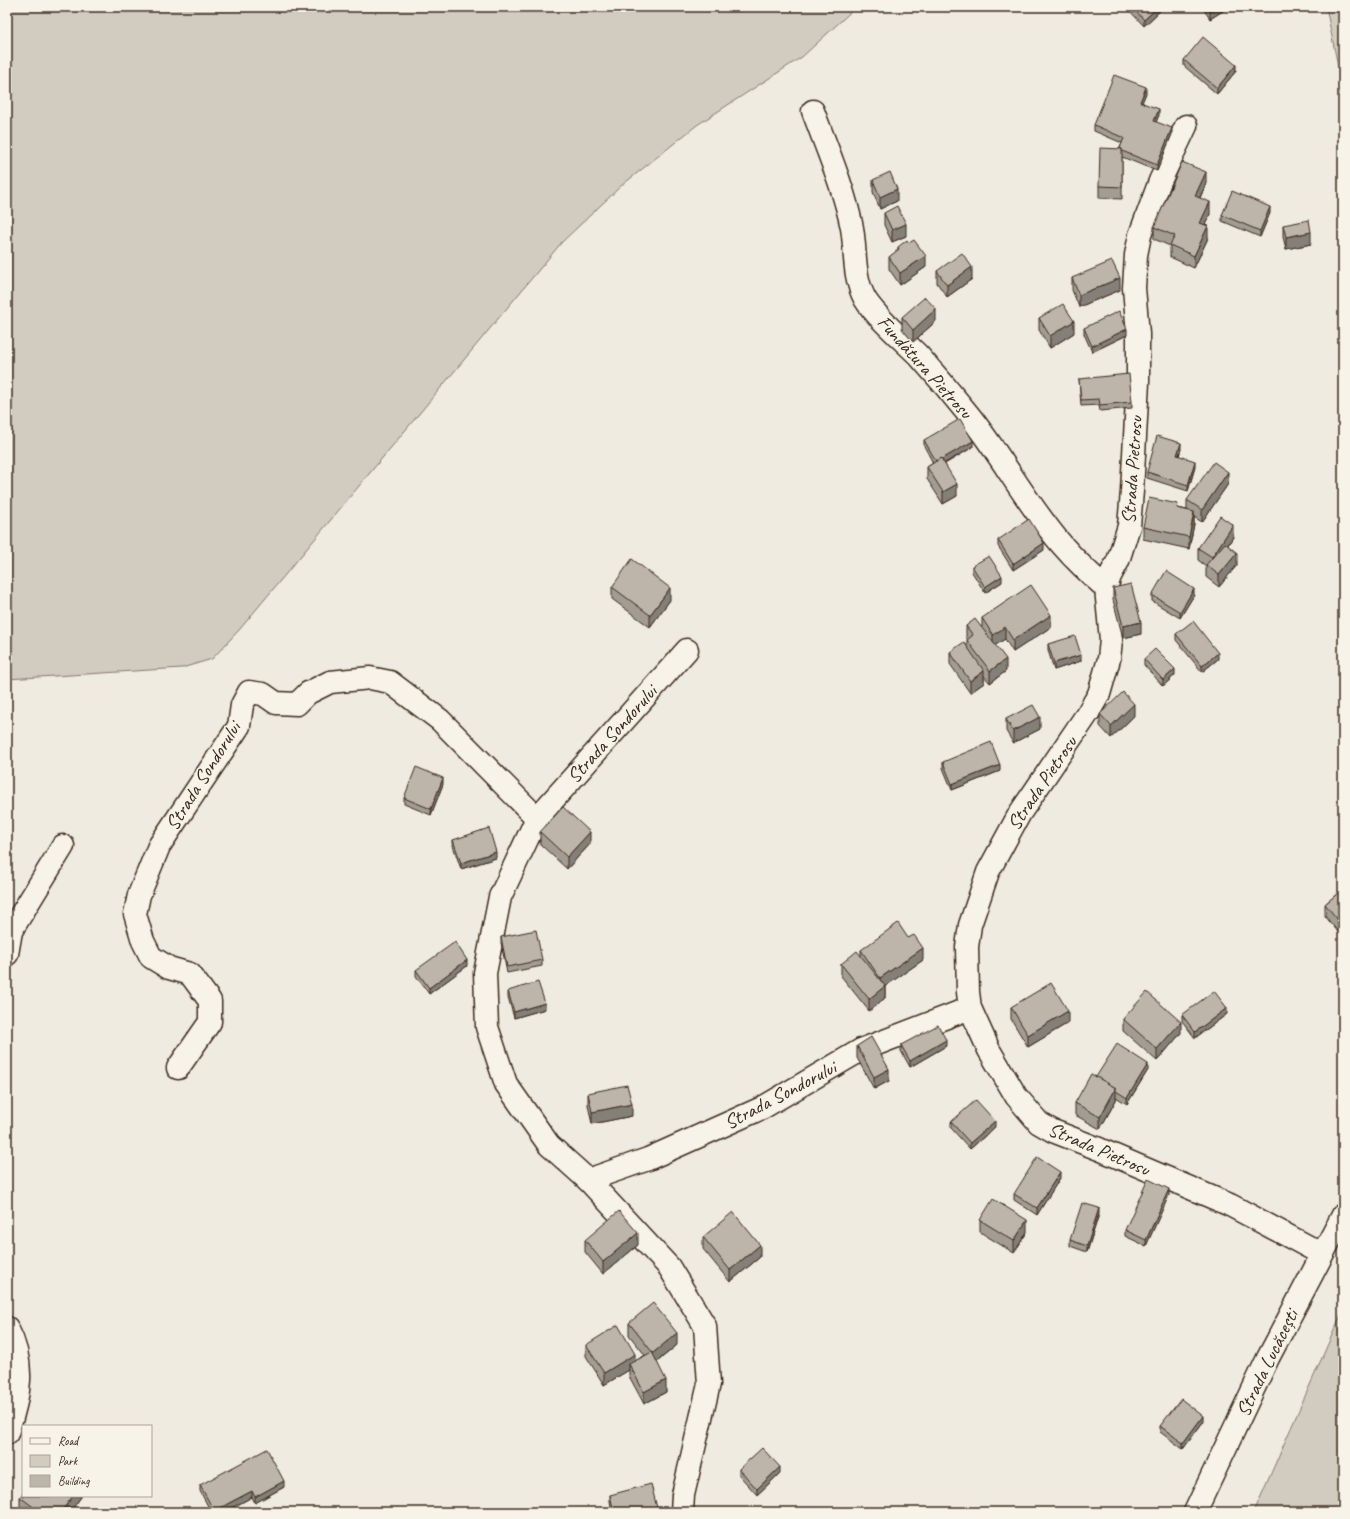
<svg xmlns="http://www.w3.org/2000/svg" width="1350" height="1519" font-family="Caveat,sans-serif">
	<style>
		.green { fill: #d1cbc0; stroke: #867a6f }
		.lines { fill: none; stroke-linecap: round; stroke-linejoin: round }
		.minor-casing { stroke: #3b2a1e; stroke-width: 25 }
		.major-casing { stroke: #3b2a1e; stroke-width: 25 }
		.minor { stroke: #f7f3e8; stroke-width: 22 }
		.major { stroke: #f7f3e8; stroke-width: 22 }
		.wall { fill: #a39c92; stroke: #3b2a1e }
		.shaded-wall { fill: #847f77; stroke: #3b2a1e }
		.building { fill: #bdb5aa; stroke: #3b2a1e }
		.labels { text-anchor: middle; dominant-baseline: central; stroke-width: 3; stroke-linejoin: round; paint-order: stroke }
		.street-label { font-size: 20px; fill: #3b2a1e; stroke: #f7f3e8 }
	</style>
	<rect width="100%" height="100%" fill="#efebe0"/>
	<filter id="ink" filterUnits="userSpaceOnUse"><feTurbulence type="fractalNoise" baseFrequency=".025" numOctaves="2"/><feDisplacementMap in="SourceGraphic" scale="8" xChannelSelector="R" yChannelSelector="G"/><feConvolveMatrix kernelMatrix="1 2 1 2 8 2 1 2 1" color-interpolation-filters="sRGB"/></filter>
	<g filter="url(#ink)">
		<g class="green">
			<path d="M 7,7 L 856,7 L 802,57 L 697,125 L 621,186 L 562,242 L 240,629 L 212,659 L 182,668 L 7,679 Z"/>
			<path d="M 1326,7 L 1343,7 L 1343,92 Z"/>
			<path d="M 1343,1310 L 1343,1512 L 1254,1512 Z"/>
		</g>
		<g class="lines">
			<defs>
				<g id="minor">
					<path d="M 813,111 C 827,149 844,188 852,228 C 856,252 853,277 865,299 C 876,317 903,340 919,356 C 936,375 952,394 968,414 C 1002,456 1027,505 1063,546 C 1076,561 1091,575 1106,588"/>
					<path d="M 1186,126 L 1160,181 L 1140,235 L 1136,255 L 1134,288 L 1138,334 L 1138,382 L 1132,491 L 1129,526 L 1118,561 L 1110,576 L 1106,588 L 1111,640 L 1109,659 L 1099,694 L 1088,713 L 1020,813 L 988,872 L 970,925 L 967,947 L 968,992 L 970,1008 L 989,1050 L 1016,1096 L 1039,1123 L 1053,1131 L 1099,1149 L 1230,1205 L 1322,1254"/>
					<path d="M 7,954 L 11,931 L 63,846"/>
					<path d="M 178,1068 L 210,1022 L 210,1001 L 190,974 L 169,968 L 151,957 L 143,941 L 135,914 L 139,895 L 159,846 L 239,726 L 242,705 L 249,692 L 263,694 L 276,703 L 297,704 L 308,693 L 330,682 L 370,678 L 390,682 L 440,720 L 537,818"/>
					<path d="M 588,1180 L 648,1159 L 762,1108 L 861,1050 L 970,1008"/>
					<path d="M 7,1328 C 26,1364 20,1396 7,1433"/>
					<path d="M 682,1512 L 683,1495 L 709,1384 L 705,1326 L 669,1267 L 588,1180 L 549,1145 L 506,1084 L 487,1027 L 485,973 L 500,897 L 537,818 L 687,650"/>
				</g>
				<path id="major" d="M 1195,1512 L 1268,1358 L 1343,1215"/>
			</defs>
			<use href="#minor" class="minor-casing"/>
			<use href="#major" class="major-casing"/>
			<use href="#minor" class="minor"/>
			<use href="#major" class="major"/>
		</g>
		<g class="wall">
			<path d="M 1126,7 L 1164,7 L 1144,26 Z"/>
			<path d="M 1202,7 L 1229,7 L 1210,19 Z"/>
			<path d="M 1184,60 L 1236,71 L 1217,94 L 1184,66 Z"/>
			<path d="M 1146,93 L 1142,102 L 1159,115 L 1156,122 L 1172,134 L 1157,171 L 1122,157 L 1122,199 L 1099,198 L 1099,186 L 1120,148 L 1122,143 L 1094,131 L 1094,125 Z"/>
			<path d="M 873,180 L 897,201 L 880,209 L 873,192 Z"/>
			<path d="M 1206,184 L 1200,198 L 1210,214 L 1205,225 L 1208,238 L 1194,268 L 1170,257 L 1170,246 L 1154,239 L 1154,227 Z"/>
			<path d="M 884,213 L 906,236 L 892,242 L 884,225 Z"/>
			<path d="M 1270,213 L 1260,237 L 1222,221 L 1222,215 Z"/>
			<path d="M 1283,225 L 1311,244 L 1286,249 L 1283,237 Z"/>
			<path d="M 898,247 L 926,267 L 900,285 L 889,269 L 889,257 L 898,251 Z"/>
			<path d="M 937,271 L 972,279 L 947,297 L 937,283 Z"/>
			<path d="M 1072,278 L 1120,290 L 1079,307 L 1072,290 Z"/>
			<path d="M 902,317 L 936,321 L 913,342 L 902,329 Z"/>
			<path d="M 1039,318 L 1074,333 L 1050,348 L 1039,330 Z"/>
			<path d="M 1084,328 L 1127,335 L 1092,352 L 1084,334 Z"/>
			<path d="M 1079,379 L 1132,402 L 1132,408 L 1100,411 L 1099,405 L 1081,406 Z"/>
			<path d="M 924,440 L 973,447 L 945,464 L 957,496 L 943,504 L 927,479 L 927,467 L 933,463 L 924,446 Z"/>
			<path d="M 1181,449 L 1179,456 L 1195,467 L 1188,491 L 1147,478 L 1147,472 Z"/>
			<path d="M 1228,484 L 1202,522 L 1194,517 L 1194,524 L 1189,549 L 1143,539 L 1143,527 L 1178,508 L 1187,510 L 1187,500 Z"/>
			<path d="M 1233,537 L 1228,545 L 1237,565 L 1219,587 L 1206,577 L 1206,566 L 1198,560 L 1198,548 Z"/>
			<path d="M 998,540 L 1044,550 L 1013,570 L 998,546 Z"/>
			<path d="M 972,566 L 1002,582 L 985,593 L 972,572 Z"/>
			<path d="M 612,587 L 670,600 L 650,627 L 612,599 Z"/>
			<path d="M 1113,588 L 1141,634 L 1123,638 L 1113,600 Z"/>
			<path d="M 1152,595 L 1194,595 L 1180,618 L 1152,601 Z"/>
			<path d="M 982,618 L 1051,627 L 1013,652 L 1005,639 L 995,645 L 1006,671 L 990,683 L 984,676 L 984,683 L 970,693 L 950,664 L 950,652 L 967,646 L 967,640 L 968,640 L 966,638 L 966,626 L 982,627 Z"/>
			<path d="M 1176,634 L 1218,659 L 1202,672 L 1176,640 Z"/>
			<path d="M 1048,644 L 1081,661 L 1054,670 L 1048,650 Z"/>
			<path d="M 1144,659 L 1175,675 L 1163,686 L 1144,665 Z"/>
			<path d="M 1100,714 L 1134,716 L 1111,738 L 1100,726 Z"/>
			<path d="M 1006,719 L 1040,729 L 1013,743 L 1006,731 Z"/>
			<path d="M 943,762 L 1000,771 L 952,790 L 943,768 Z"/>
			<path d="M 443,784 L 431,815 L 404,804 L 404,798 Z"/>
			<path d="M 540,832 L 590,844 L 567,869 L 540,844 Z"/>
			<path d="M 453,840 L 496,858 L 461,869 L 453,846 Z"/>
			<path d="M 1343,889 L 1343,938 L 1325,916 L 1325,904 Z"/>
			<path d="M 501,937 L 542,960 L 542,966 L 507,973 L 501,943 Z"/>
			<path d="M 861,950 L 923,960 L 885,986 L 885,998 L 869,1011 L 841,976 L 841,964 L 861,956 Z"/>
			<path d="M 467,966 L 429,994 L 416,976 L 416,970 Z"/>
			<path d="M 508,991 L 545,1009 L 514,1018 L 508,997 Z"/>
			<path d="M 1011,1007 L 1068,1023 L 1028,1047 L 1011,1019 Z"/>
			<path d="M 1227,1014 L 1195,1038 L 1182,1021 L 1182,1015 Z"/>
			<path d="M 1123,1019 L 1181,1033 L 1157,1061 L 1123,1031 Z"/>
			<path d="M 901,1045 L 946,1046 L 910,1067 L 901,1051 Z"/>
			<path d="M 857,1046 L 889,1081 L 874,1089 L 857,1058 Z"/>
			<path d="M 1148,1070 L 1127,1104 L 1116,1097 L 1116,1100 L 1100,1129 L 1075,1115 L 1075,1103 L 1096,1077 Z"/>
			<path d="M 588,1093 L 632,1116 L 592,1124 L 588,1105 Z"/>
			<path d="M 951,1122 L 995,1127 L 970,1149 L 951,1128 Z"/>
			<path d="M 1060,1178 L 1037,1215 L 1014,1200 L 1014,1194 Z"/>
			<path d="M 1169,1195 L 1146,1246 L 1125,1236 L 1125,1230 Z"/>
			<path d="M 1099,1214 L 1087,1252 L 1070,1246 L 1070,1240 Z"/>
			<path d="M 980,1220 L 1027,1232 L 1014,1253 L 980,1232 Z"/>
			<path d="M 703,1237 L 760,1257 L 730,1282 L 703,1249 Z"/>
			<path d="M 585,1240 L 638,1245 L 603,1274 L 585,1252 Z"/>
			<path d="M 629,1323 L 677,1345 L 657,1362 L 666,1392 L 644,1404 L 629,1376 L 629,1370 L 604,1385 L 586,1356 L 586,1345 L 635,1361 L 645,1355 L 629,1335 Z"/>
			<path d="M 1203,1422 L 1183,1449 L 1160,1432 L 1160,1426 Z"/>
			<path d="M 739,1469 L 780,1473 L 757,1495 L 739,1475 Z"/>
			<path d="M 200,1485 L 284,1487 L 255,1503 L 252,1497 L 224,1512 L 211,1512 L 200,1491 Z"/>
			<path d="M 610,1495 L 658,1512 L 612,1512 L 610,1501 Z"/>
			<path d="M 81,1496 L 81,1497 L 70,1512 L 25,1512 L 20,1509 L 20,1497 Z"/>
		</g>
		<g class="shaded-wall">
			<path d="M 1158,7 L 1164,7 L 1144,26 L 1144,20 Z"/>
			<path d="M 1210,7 L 1229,7 L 1210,19 Z"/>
			<path d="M 1236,65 L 1236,71 L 1217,94 L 1217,88 Z"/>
			<path d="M 1146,87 L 1146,93 L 1140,108 L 1140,102 Z"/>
			<path d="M 1159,109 L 1159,115 L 1154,127 L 1154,121 Z"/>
			<path d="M 1172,128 L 1172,134 L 1157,171 L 1157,165 Z"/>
			<path d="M 1206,172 L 1206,184 L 1195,208 L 1195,196 Z"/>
			<path d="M 897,189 L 897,201 L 880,209 L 880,197 Z"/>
			<path d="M 1210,202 L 1210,214 L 1200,235 L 1200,223 Z"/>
			<path d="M 1270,207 L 1270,213 L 1260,237 L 1260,231 Z"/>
			<path d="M 906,224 L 906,236 L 892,242 L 892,230 Z"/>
			<path d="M 1208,226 L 1208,238 L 1194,268 L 1194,256 Z"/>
			<path d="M 1311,232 L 1311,244 L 1286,249 L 1286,237 Z"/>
			<path d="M 926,256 L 926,267 L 900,285 L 900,273 Z"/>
			<path d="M 972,267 L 972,279 L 947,297 L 947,285 Z"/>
			<path d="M 1120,278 L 1120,290 L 1079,307 L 1079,295 Z"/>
			<path d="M 936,309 L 936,321 L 913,342 L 913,330 Z"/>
			<path d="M 1074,321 L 1074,333 L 1050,348 L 1050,336 Z"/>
			<path d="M 1127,329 L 1127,335 L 1092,352 L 1092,346 Z"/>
			<path d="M 973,441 L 973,447 L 936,468 L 936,462 Z"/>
			<path d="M 1181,443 L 1181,449 L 1177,461 L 1177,455 Z"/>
			<path d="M 1195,461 L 1195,467 L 1188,491 L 1188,485 Z"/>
			<path d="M 1228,472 L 1228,484 L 1202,522 L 1202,510 Z"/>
			<path d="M 957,484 L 957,496 L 943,504 L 943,492 Z"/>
			<path d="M 1194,512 L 1194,524 L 1189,549 L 1189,537 Z"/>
			<path d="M 1233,525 L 1233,537 L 1212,569 L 1212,557 Z"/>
			<path d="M 1044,543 L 1044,550 L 1013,570 L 1013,564 Z"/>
			<path d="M 1237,553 L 1237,565 L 1219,587 L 1219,575 Z"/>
			<path d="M 1002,576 L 1002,582 L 985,593 L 985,587 Z"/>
			<path d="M 670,588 L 670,600 L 650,627 L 650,615 Z"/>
			<path d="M 1194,589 L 1194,595 L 1180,618 L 1180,612 Z"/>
			<path d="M 1051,615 L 1051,627 L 1013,652 L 1013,640 Z"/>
			<path d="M 1141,622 L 1141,634 L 1123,638 L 1123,626 Z"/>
			<path d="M 1005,627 L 1005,639 L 993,647 L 993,635 Z"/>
			<path d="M 1218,653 L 1218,659 L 1202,672 L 1202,666 Z"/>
			<path d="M 1081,655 L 1081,661 L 1054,670 L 1054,663 Z"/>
			<path d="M 1006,659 L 1006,671 L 990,683 L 990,671 Z"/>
			<path d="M 1175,669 L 1175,675 L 1163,686 L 1163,680 Z"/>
			<path d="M 984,671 L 984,683 L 970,693 L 970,681 Z"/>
			<path d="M 1134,704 L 1134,716 L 1111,738 L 1111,726 Z"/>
			<path d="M 1040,717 L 1040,729 L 1013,743 L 1013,731 Z"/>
			<path d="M 1000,765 L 1000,771 L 952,790 L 952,784 Z"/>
			<path d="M 443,778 L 443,784 L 431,815 L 431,809 Z"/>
			<path d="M 590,832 L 590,844 L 567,869 L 567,857 Z"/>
			<path d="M 496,852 L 496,858 L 461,869 L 461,863 Z"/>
			<path d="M 923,948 L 923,960 L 880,990 L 880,978 Z"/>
			<path d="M 467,960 L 467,966 L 429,994 L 429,988 Z"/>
			<path d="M 885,986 L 885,998 L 869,1011 L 869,999 Z"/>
			<path d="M 545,1003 L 545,1009 L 514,1018 L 514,1012 Z"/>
			<path d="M 1227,1008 L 1227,1014 L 1195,1038 L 1195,1032 Z"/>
			<path d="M 1068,1011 L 1068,1023 L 1028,1047 L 1028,1035 Z"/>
			<path d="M 1181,1022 L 1181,1033 L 1157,1061 L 1157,1049 Z"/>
			<path d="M 946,1040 L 946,1046 L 910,1067 L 910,1061 Z"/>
			<path d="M 1148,1064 L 1148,1070 L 1127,1104 L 1127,1098 Z"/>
			<path d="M 889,1069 L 889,1081 L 874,1089 L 874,1077 Z"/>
			<path d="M 1116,1088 L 1116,1100 L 1100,1129 L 1100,1117 Z"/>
			<path d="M 632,1104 L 632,1116 L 592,1124 L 592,1112 Z"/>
			<path d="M 995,1121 L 995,1127 L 970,1149 L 970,1143 Z"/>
			<path d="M 1060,1172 L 1060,1178 L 1037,1215 L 1037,1208 Z"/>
			<path d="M 1169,1189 L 1169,1195 L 1146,1246 L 1146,1240 Z"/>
			<path d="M 1099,1208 L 1099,1214 L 1087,1252 L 1087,1246 Z"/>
			<path d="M 1027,1220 L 1027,1232 L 1014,1253 L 1014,1241 Z"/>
			<path d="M 638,1233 L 638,1245 L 603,1274 L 603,1262 Z"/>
			<path d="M 760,1245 L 760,1257 L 730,1282 L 730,1270 Z"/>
			<path d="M 677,1333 L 677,1345 L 653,1365 L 653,1353 Z"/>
			<path d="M 635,1354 L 635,1366 L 629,1364 L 629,1370 L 604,1385 L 604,1373 Z"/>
			<path d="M 666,1380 L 666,1392 L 644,1404 L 644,1392 Z"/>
			<path d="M 1203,1416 L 1203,1422 L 1183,1449 L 1183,1443 Z"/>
			<path d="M 780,1467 L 780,1473 L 757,1495 L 757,1489 Z"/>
			<path d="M 284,1481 L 284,1487 L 255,1503 L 255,1497 Z"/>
			<path d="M 252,1491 L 252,1497 L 224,1512 L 214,1512 L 214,1511 Z"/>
			<path d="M 73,1496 L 81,1496 L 81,1497 L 70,1512 L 61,1512 Z"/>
		</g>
		<g class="building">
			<path d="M 1132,7 L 1158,7 L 1144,20 Z"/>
			<path d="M 1203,37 L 1236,65 L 1217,88 L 1184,60 Z"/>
			<path d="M 1114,75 L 1146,87 L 1140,102 L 1159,109 L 1154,121 L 1172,128 L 1157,165 L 1122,151 L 1122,149 L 1120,148 L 1124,138 L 1094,125 Z"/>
			<path d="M 1100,148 L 1122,149 L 1122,187 L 1099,186 Z"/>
			<path d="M 1182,162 L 1206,172 L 1195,196 L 1210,202 L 1200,223 L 1208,226 L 1194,256 L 1170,245 L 1175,236 L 1154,227 Z"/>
			<path d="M 890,172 L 897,189 L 880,197 L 873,180 Z"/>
			<path d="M 1232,191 L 1270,207 L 1260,231 L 1222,215 Z"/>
			<path d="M 897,206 L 906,224 L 892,230 L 884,213 Z"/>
			<path d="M 1309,220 L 1311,232 L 1286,237 L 1283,225 Z"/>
			<path d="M 907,240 L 909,243 L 914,240 L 926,256 L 900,273 L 889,257 L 899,249 L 898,247 Z"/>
			<path d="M 962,253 L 972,267 L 947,285 L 937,271 Z"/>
			<path d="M 1112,261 L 1120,278 L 1079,295 L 1072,278 Z"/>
			<path d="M 925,297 L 936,309 L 913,330 L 902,317 Z"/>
			<path d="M 1063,304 L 1074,321 L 1050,336 L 1039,318 Z"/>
			<path d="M 1119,311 L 1127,329 L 1092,346 L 1084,328 Z"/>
			<path d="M 1129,374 L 1132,402 L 1100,405 L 1099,399 L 1081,400 L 1079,379 Z"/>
			<path d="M 960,419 L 973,441 L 942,459 L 941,458 L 936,461 L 924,440 Z"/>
			<path d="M 1157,436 L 1181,443 L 1177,455 L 1195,461 L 1188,485 L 1147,472 Z"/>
			<path d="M 941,458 L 957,484 L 943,492 L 927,467 Z"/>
			<path d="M 1214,462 L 1228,472 L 1202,510 L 1187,500 Z"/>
			<path d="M 1149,498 L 1178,504 L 1177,508 L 1194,512 L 1189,537 L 1143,527 Z"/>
			<path d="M 1220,516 L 1233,525 L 1212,557 L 1198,548 Z"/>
			<path d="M 1029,519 L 1044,543 L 1013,564 L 998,540 Z"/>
			<path d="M 1225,543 L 1237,553 L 1219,575 L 1206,565 Z"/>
			<path d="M 989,556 L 1002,576 L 985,587 L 972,566 Z"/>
			<path d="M 632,559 L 670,588 L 650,615 L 612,587 Z"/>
			<path d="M 1166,571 L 1194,589 L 1180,612 L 1152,595 Z"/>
			<path d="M 1131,584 L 1141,622 L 1123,626 L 1113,588 Z"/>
			<path d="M 1031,585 L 1051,615 L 1013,640 L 1005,627 L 993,635 L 982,618 Z"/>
			<path d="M 975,619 L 1006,659 L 990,671 L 967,640 L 973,635 L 966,626 Z"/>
			<path d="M 1193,621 L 1218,653 L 1202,666 L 1176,634 Z"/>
			<path d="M 1075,636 L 1081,655 L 1054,663 L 1048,644 Z"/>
			<path d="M 964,642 L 984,671 L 970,681 L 950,652 Z"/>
			<path d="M 1155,649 L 1175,669 L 1163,680 L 1144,659 Z"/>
			<path d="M 1123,692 L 1134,704 L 1111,726 L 1100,714 Z"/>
			<path d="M 1033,705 L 1040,717 L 1013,731 L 1006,719 Z"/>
			<path d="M 991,742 L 1000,765 L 952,784 L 943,762 Z"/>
			<path d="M 416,767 L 443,778 L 431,809 L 404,798 Z"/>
			<path d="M 563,807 L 590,832 L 567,857 L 540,832 Z"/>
			<path d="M 489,828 L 496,852 L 461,863 L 453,840 Z"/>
			<path d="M 1343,889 L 1343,926 L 1325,904 Z"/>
			<path d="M 898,923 L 908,938 L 914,935 L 923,948 L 880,978 L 861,950 Z"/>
			<path d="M 536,930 L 542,960 L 507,967 L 501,937 Z"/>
			<path d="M 455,942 L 467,960 L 429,988 L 416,970 Z"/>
			<path d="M 857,951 L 885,986 L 869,999 L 841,964 Z"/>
			<path d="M 538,982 L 545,1003 L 514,1012 L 508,991 Z"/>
			<path d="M 1051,983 L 1068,1011 L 1028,1035 L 1011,1007 Z"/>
			<path d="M 1214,991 L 1227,1008 L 1195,1032 L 1182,1015 Z"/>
			<path d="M 1147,992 L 1181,1022 L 1157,1049 L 1123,1019 Z"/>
			<path d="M 938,1025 L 946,1040 L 910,1061 L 901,1045 Z"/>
			<path d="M 871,1037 L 889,1069 L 874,1077 L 857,1046 Z"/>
			<path d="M 1117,1044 L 1148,1064 L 1127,1098 L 1116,1091 L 1116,1088 L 1096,1077 Z"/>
			<path d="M 1091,1074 L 1116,1088 L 1100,1117 L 1075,1103 Z"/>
			<path d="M 627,1085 L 632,1104 L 592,1112 L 588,1093 Z"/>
			<path d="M 976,1100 L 995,1121 L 970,1143 L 951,1122 Z"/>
			<path d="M 1037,1157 L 1060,1172 L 1037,1208 L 1014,1194 Z"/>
			<path d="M 1148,1179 L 1169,1189 L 1146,1240 L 1125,1230 Z"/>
			<path d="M 993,1199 L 1027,1220 L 1014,1241 L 980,1220 Z"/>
			<path d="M 1082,1203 L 1099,1208 L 1087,1246 L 1070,1240 Z"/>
			<path d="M 619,1211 L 638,1233 L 603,1262 L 585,1240 Z"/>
			<path d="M 733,1212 L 760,1245 L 730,1270 L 703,1237 Z"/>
			<path d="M 653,1303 L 677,1333 L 653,1353 L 629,1323 Z"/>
			<path d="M 618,1325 L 635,1354 L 604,1373 L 586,1345 Z"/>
			<path d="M 652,1352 L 666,1380 L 644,1392 L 629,1364 Z"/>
			<path d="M 1181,1399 L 1203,1416 L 1183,1443 L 1160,1426 Z"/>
			<path d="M 762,1448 L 780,1467 L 757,1489 L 739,1469 Z"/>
			<path d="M 267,1449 L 284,1481 L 255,1497 L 252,1491 L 214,1511 L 200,1485 Z"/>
			<path d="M 651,1484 L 658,1512 L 614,1512 L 610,1495 Z"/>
			<path d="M 23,1493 L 23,1496 L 73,1496 L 61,1512 L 40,1512 L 20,1497 Z"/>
		</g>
	</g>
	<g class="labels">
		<g class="street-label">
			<text transform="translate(925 367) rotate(48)">Fundătura Pietrosu</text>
			<text transform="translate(1132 470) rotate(-86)">Strada Pietrosu</text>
			<text transform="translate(612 734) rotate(-48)">Strada Sondorului</text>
			<text transform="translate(203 776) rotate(-58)">Strada Sondorului</text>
			<text transform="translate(1042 783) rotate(-56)">Strada Pietrosu</text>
			<text transform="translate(780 1095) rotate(-28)">Strada Sondorului</text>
			<text transform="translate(1099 1149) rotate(23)">Strada Pietrosu</text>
			<text transform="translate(1267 1363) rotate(-64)">Strada Lucăcești</text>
		</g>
	</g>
	<rect width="1350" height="1519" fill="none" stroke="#f7f3e8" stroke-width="24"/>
	<rect x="12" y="12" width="1326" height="1495" fill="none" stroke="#3b2a1e" stroke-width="1.5" filter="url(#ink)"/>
	<rect x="22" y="1425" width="130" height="72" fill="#f7f3e8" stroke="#aca397"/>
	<rect x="30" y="1438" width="20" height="6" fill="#f7f3e8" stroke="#aca397"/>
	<text x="58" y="1445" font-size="12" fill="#3b2a1e">Road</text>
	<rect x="30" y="1455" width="20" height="12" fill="#d1cbc0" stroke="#aca397"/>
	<text x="58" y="1465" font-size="12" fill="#3b2a1e">Park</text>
	<rect x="30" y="1475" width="20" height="12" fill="#bdb5aa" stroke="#aca397"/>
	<text x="58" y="1485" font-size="12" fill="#3b2a1e">Building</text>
</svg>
